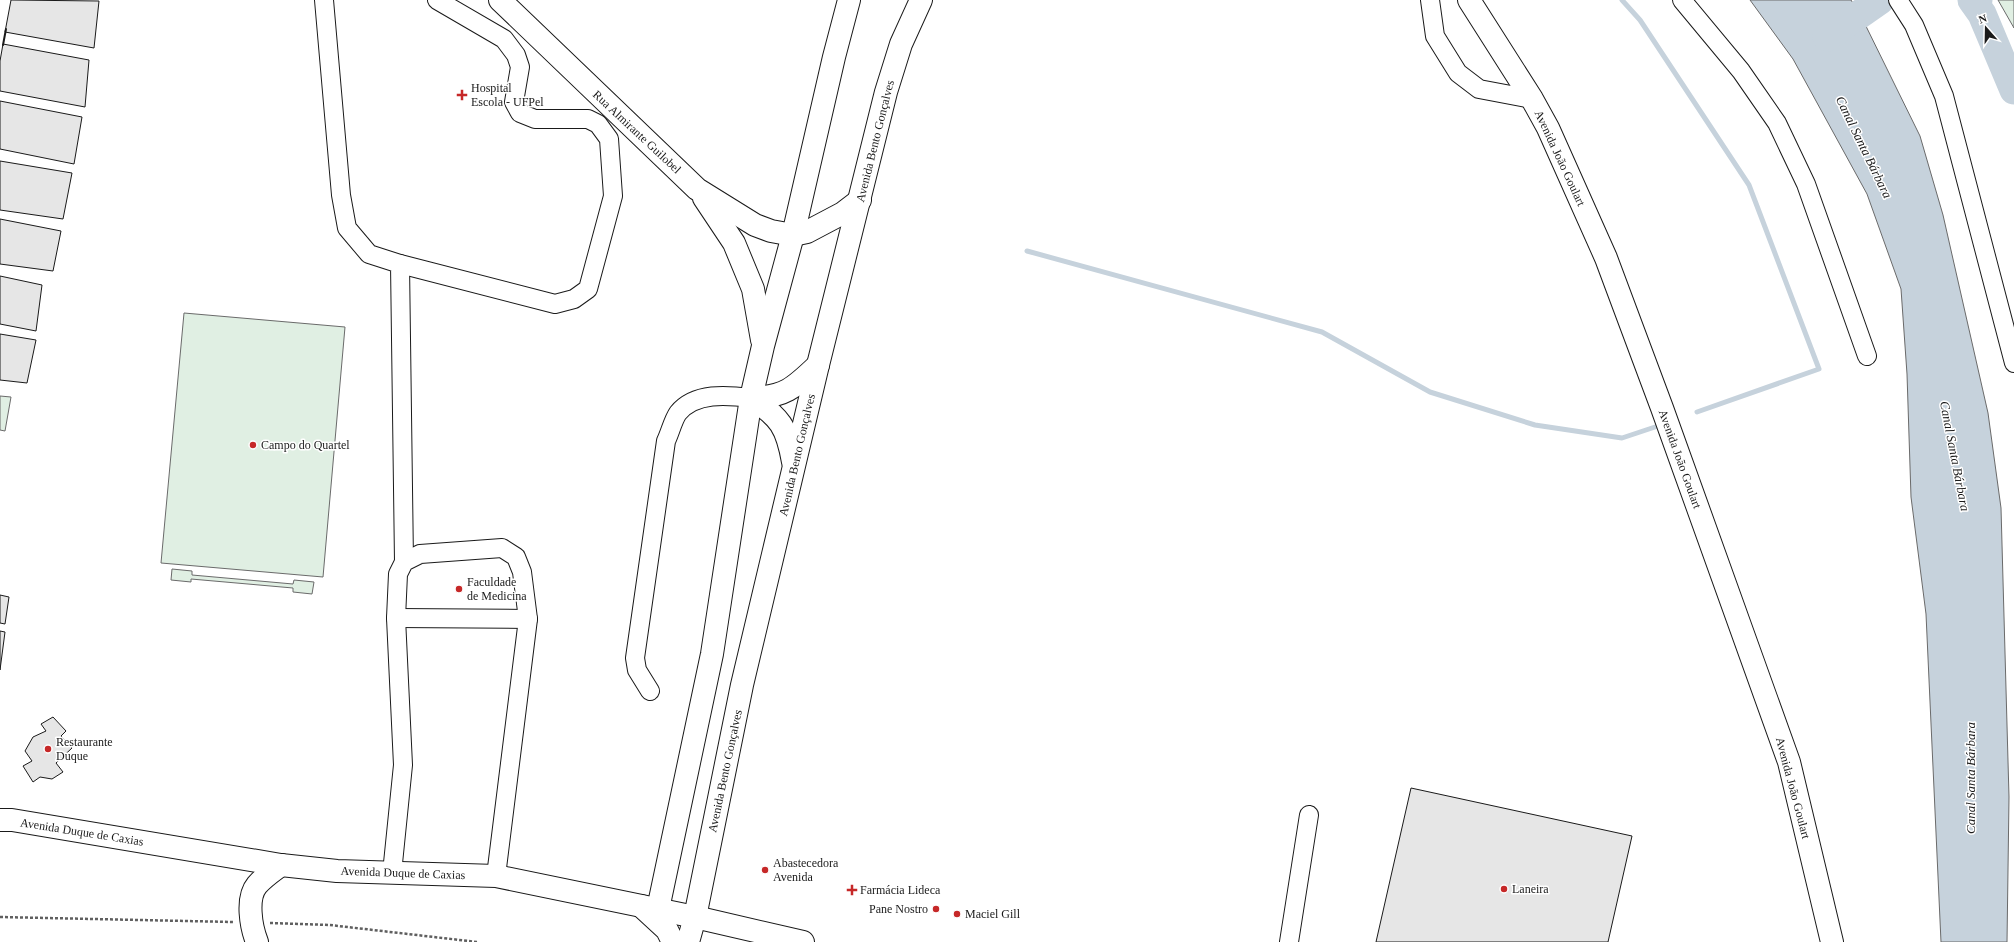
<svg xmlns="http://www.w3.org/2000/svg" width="2014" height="942" font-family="'Times New Roman',serif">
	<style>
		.green { fill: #e0efe3; stroke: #6a6a6a }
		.water { fill: #c6d2dc; stroke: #6a6a6a }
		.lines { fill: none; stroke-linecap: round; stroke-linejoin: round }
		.stream { stroke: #c6d2dc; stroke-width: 5 }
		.canal { stroke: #c6d2dc; stroke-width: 17 }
		.river { stroke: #c6d2dc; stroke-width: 29 }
		.building { fill: #e6e6e6; stroke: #1a1a1a }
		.minor-casing { stroke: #1a1a1a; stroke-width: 20 }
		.major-casing { stroke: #1a1a1a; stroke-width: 24 }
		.path { stroke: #5f5f5f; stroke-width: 2.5; stroke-dasharray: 3 2; stroke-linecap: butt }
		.minor { stroke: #fff; stroke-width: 18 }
		.major { stroke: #fff; stroke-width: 22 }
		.wall { stroke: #1a1a1a; stroke-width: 2 }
		.poi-dot { fill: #c62828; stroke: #fff; stroke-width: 1.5 }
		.labels { text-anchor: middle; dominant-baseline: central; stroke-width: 3; stroke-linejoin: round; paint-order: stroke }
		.poi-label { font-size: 12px; fill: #1a1a1a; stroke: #fff; text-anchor: start }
		.street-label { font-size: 12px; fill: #1a1a1a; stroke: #fff }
		.water-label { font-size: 13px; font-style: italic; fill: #1a1a1a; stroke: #fff }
	</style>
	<rect width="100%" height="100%" fill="#fff"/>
	<g class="green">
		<path d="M 1998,0 L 2014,0 L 2014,28 Z"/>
		<path d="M 184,313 L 345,327 L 323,577 L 161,563 Z"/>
		<path d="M 0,396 L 11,397 L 5,431 L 0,430 Z"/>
		<path d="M 172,569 L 192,571 L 192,575 L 293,584 L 294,580 L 314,582 L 312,594 L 293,592 L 293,588 L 191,579 L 191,582 L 171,580 Z"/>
	</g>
	<path class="water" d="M 1750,0 L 1851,0 L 1860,14 L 1920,136 L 1943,215 L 1988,413 L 2001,508 L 2009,797 L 2007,942 L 1941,942 L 1926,614 L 1911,497 L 1907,374 L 1901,289 L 1867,194 L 1793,59 Z"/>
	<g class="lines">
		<g class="stream">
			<path d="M 1622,0 L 1640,20 L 1749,185 L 1819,369 L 1697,412"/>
			<path d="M 1027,251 L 1322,332 L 1430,392 L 1535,425 L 1622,438 L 1655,427"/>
		</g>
		<path class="canal" d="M 1982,14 L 1984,0"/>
		<g class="river">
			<path d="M 1972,0 L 1982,14 L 2014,90"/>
			<path d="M 1827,37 L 1880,0"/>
		</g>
	</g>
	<g class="building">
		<path d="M 11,0 L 99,1 L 94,48 L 5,32 Z"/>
		<path d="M 3,44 L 89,60 L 85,107 L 0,91 L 0,61 Z"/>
		<path d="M 0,101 L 82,117 L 74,164 L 0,149 Z"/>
		<path d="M 0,161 L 72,173 L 63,219 L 0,210 Z"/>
		<path d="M 0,219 L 61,231 L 53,271 L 0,264 Z"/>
		<path d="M 0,276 L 42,285 L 36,331 L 0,324 Z"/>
		<path d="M 0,334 L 36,340 L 27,383 L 0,380 Z"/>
		<path d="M 0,595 L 9,597 L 5,624 L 0,623 Z"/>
		<path d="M 0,631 L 5,632 L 0,670 Z"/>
		<path d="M 53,717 L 66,731 L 61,736 L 72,748 L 56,763 L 63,772 L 52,779 L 40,777 L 33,782 L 23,766 L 32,761 L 25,751 L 33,737 L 46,731 L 41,724 Z"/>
		<path d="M 1411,788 L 1632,836 L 1608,942 L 1376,942 Z"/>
	</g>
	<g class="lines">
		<defs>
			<g id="minor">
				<path d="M 324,0 L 341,195 L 347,228 L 369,254 L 400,264 L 404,562"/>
				<path d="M 1430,0 L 1435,36 L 1458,73 L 1479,89 L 1532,99"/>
				<path d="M 1682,0 L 1741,71 L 1777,123 L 1806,184 L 1867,356"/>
				<path d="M 1898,0 L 1914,25 L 1944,96 L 2014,363"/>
				<path d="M 400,264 L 555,304 L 574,299 L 588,289 L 613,196 L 609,139 L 598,124 L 588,119 L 535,119 L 520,113 L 514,102 L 520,67 L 516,55 L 504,39 L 437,0"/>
				<path d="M 396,618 L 528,619"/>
				<path d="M 650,691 L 637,670 L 635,658 L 666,441 C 670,433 673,420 678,413 C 695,392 727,395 751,398"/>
				<path d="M 392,873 L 403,765 L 396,618 L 398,574 L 404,562 L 420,554 L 502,548 L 516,557 L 522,572 L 528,619 L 496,876"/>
				<path d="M 1289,942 L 1309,815"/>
			</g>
			<g id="major">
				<path d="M 500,0 L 697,189 L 755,225 L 771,231 L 793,235 L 807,232 L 843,213 L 860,200"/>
				<path d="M 1469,0 L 1532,99 L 1548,128 L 1606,258 L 1662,408 L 1789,762 L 1832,942"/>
				<path d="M 704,198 L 734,243 L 753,289 L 762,340"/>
				<path d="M 751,398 C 780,417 787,427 793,462"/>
				<path d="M 751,398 C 785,397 794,388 818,365"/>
				<path d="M 0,820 L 12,820 L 281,865 L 337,871 L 496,876 L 695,917 L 803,942"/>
				<path d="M 641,906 L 667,930 L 673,942"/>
				<path d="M 658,909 L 712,654 L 751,398 L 763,346 L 793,235 L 834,57 L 849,0"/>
				<path d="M 257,942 C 251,927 246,898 257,885 C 264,877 273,871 281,865"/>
				<path d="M 688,942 L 695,917 L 742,685 L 818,365 L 886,92 L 901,44 L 921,0"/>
			</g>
		</defs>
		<use href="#minor" class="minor-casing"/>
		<use href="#major" class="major-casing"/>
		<g class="path">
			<path d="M 0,917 L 233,922"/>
			<path d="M 270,923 L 330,925 L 477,942"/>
		</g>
		<use href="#minor" class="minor"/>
		<use href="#major" class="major"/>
		<path class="wall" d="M 3,45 L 6,29"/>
	</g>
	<g class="poi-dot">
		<path d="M460 89h4v4h4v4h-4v4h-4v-4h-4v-4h4z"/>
		<circle cx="253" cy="445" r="4"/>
		<circle cx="459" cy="589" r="4"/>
		<circle cx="48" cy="749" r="4"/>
		<circle cx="765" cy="870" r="4"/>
		<circle cx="1504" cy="889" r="4"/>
		<path d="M850 884h4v4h4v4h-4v4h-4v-4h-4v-4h4z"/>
		<circle cx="936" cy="909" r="4"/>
		<circle cx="957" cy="914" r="4"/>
	</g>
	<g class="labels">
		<g class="poi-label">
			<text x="471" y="88">Hospital<tspan x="471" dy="14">Escola - UFPel</tspan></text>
			<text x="261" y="445">Campo do Quartel</text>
			<text x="467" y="582">Faculdade<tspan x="467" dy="14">de Medicina</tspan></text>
			<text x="56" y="742">Restaurante<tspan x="56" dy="14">Duque</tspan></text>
			<text x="773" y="863">Abastecedora<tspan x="773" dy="14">Avenida</tspan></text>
			<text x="1512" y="889">Laneira</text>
			<text x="860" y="890">Farmácia Lideca</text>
			<text x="928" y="909" text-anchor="end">Pane Nostro</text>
			<text x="965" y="914">Maciel Gill</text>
		</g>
		<g class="street-label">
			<text transform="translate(637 132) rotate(43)">Rua Almirante Guilobel</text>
			<text transform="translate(875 141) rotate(-76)">Avenida Bento Gonçalves</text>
			<text transform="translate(1560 158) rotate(65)">Avenida João Goulart</text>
			<text transform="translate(797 455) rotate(-77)">Avenida Bento Gonçalves</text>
			<text transform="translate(1680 459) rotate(70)">Avenida João Goulart</text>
			<text transform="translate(725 771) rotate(-78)">Avenida Bento Gonçalves</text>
			<text transform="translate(1793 788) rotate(75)">Avenida João Goulart</text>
			<text transform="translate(82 832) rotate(9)">Avenida Duque de Caxias</text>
			<text transform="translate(403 873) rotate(2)">Avenida Duque de Caxias</text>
		</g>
		<g class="water-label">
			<text transform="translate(1864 147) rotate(64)">Canal Santa Bárbara</text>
			<text transform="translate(1955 456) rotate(79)">Canal Santa Bárbara</text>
			<text transform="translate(1970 778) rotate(-90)">Canal Santa Bárbara</text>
		</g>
	</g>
	<g transform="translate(1986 28) rotate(340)" stroke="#ffffff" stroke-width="3" paint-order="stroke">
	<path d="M0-3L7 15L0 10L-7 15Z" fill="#1a1a1a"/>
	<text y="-6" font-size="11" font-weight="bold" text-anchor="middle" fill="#1a1a1a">N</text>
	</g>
</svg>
